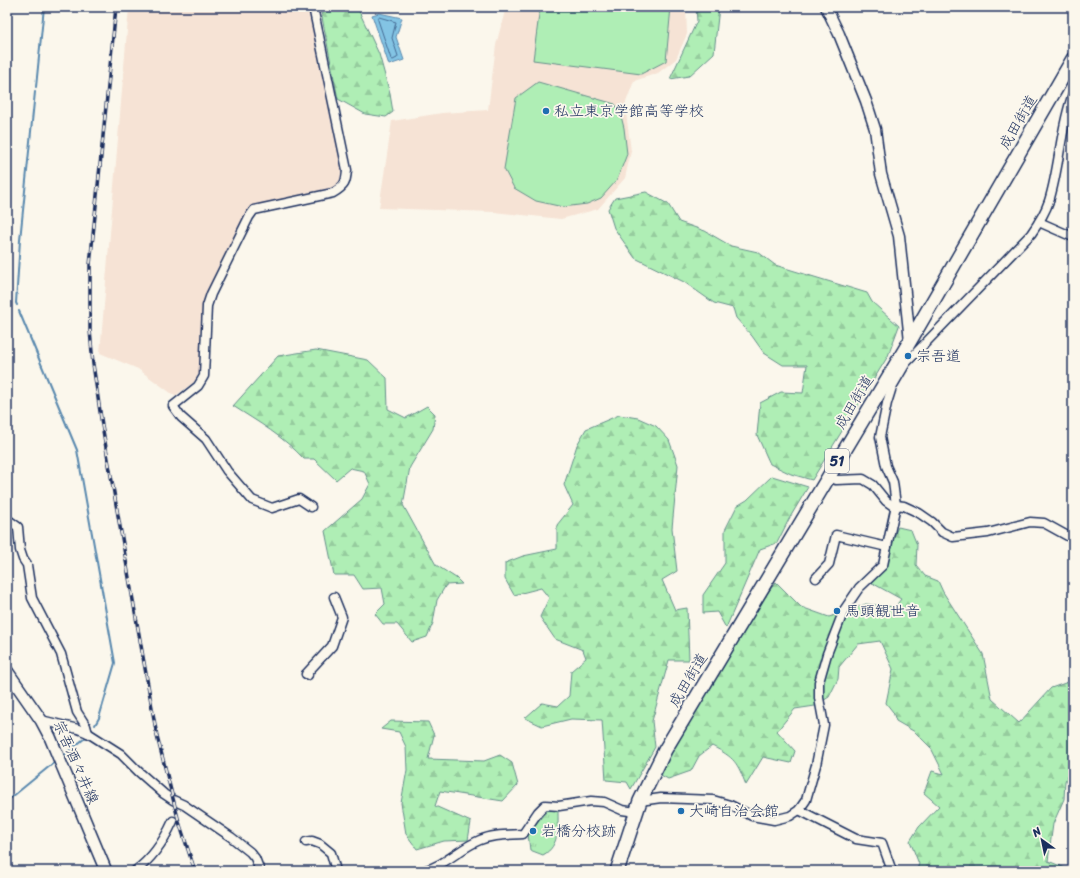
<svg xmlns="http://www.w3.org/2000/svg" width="1080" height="878" font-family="Sriracha,'Klee One',sans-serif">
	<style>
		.built { fill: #f6e3d5 }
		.grass { fill: url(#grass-tufts); stroke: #658e8a }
		.forest { fill: url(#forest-firs); stroke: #658e8a }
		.garden { fill: #afeeb5; stroke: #658e8a }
		.water { fill: #83c4e4; stroke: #5988ae }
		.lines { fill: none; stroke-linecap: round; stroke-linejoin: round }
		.shore { stroke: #456b94; stroke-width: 1 }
		.stream { stroke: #5988ae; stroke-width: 2 }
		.minor-casing { stroke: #1b2f5e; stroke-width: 11 }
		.tertiary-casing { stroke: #1b2f5e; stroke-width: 13 }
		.secondary-casing { stroke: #1b2f5e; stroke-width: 14 }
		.trunk-casing { stroke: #1b2f5e; stroke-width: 16 }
		.minor { stroke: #fbf7ec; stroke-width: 8 }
		.tertiary { stroke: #fbf7ec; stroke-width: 10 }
		.secondary { stroke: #fbf7ec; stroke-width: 11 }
		.trunk { stroke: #fbf7ec; stroke-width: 13 }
		.rail-casing { stroke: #1b2f5e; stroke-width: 3.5 }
		.rail { stroke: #fbf7ec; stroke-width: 2; stroke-dasharray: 6; stroke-linecap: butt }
		.poi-dot { fill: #1f6fb2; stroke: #fbf7ec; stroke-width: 1.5 }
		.labels { text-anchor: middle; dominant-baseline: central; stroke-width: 3.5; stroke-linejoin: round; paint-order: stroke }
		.shield { fill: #fbf7ec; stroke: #5e6b89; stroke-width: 1 }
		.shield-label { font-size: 14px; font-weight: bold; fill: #1b2f5e }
		.poi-label { font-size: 15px; fill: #1b2f5e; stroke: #fbf7ec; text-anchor: start }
		.street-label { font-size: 15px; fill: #1b2f5e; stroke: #fbf7ec }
	</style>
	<defs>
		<pattern id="grass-tufts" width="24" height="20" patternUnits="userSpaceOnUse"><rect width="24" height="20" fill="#afeeb5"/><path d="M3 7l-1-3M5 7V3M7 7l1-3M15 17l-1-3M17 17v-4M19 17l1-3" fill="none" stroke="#96cc9e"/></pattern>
		<pattern id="forest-firs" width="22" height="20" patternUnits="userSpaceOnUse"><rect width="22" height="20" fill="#afeeb5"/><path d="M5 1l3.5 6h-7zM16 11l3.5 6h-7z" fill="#96cc9e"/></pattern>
	</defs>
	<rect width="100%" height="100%" fill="#fbf7ec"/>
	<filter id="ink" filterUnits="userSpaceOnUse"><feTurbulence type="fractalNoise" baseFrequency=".025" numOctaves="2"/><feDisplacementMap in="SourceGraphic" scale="8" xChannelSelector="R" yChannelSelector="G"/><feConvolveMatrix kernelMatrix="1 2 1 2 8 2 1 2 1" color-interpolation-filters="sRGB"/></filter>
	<g filter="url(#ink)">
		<g class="built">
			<path d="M 129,7 L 309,7 L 343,173 L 343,179 L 337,189 L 255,207 L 203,309 L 200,372 L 194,382 L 175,396 L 138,369 L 100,353 Z"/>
			<path d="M 506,7 L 686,7 L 687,34 L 676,59 L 658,73 L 634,81 L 625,105 L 631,151 L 625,178 L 598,209 L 561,219 L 493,212 L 379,208 L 392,121 L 442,113 L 488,110 L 496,45 Z"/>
		</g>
		<path class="grass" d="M 547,810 L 558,810 C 558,826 560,846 543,855 L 530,850 L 528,834 Z"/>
		<g class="forest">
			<path d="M 320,7 L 357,7 L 379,54 L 390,94 L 393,112 L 386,117 L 365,114 L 338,99 Z"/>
			<path d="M 696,7 L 719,7 L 714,53 L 689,76 L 670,79 L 697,21 Z"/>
			<path d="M 646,192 L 668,204 L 679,222 L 705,231 L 731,246 L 758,252 L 775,265 L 867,293 L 872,302 L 899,326 L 888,356 L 812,480 L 791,474 L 770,464 L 757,435 L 760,403 L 781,392 L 803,393 L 807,365 L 783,365 L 764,353 L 752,336 L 736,318 L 733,308 L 714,303 L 684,282 L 635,258 L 614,228 L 608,209 L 615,198 Z"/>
			<path d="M 316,350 L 368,360 L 387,378 L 388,409 L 406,418 L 427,406 L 435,414 L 433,429 L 410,467 L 403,505 L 436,565 L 456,578 L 462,584 L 446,585 L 437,600 L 433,623 L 427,637 L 412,642 L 397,624 L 383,624 L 375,614 L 385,604 L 382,588 L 363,589 L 354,575 L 334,575 L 325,531 L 362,499 L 370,484 L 364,471 L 350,468 L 336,480 L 314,459 L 304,459 C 284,437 258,422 233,406 L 278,356 Z"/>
			<path d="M 619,415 L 638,418 L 656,426 L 669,440 L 678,465 L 672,528 L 677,571 L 662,580 L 675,610 L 687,608 L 689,660 L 669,660 L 652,721 L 655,747 L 631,789 L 627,782 L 606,780 L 602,720 L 571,719 L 542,726 L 525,718 L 542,703 L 558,706 L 569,696 L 571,671 L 586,658 L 583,650 L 555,639 L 540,617 L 549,598 L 541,588 L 514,595 L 505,579 L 505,563 L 523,556 L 557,549 L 557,525 L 573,505 L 564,485 L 577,445 L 586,429 Z"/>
			<path d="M 772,476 L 808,487 L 789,519 L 777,543 L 760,549 L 726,628 L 717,612 L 703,613 L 703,595 L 725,563 L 725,530 L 737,506 L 747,500 Z"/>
			<path d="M 898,527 L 911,530 L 917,545 L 916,565 L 925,576 L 938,581 L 943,592 L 983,654 L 992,699 L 1019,723 L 1051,688 L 1071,681 L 1073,678 L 1073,764 L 1065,781 L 1064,799 L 1053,824 L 1048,861 L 1073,871 L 916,871 L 919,864 L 910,841 L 919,827 L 939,806 L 924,793 L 932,771 L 944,774 L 931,748 L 915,732 L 896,721 L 893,712 L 886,703 L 893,669 L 880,641 L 858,644 L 839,667 L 838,679 L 829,697 L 815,706 L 795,709 L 777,731 L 795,751 L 791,763 L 763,757 L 746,785 C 737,762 735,758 712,746 L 699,756 L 691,771 L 668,779 L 659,774 L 746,621 L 776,582 L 801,607 L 829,617 L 866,604 L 895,607 L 901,599 L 872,583 Z"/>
			<path d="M 391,721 L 428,722 L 434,735 L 428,759 L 484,761 L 500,755 L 512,763 L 518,785 L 503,801 L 440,791 L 435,806 L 471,822 L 468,840 L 444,841 L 417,849 L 406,834 L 401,803 L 407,770 L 406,747 L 399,732 L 381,729 Z"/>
		</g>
		<g class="garden">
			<path d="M 540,7 L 671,7 L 666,61 L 641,74 L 533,60 Z"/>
			<path d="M 538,82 L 615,104 L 620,112 L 624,128 L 627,154 L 617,180 L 601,198 L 587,204 L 563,207 L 536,201 L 514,188 L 504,169 L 516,98 Z"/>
		</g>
		<path class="water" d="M 379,13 L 402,18 L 396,37 L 404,60 L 389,65 L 372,15 Z"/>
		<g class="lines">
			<path class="shore" d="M 379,17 L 396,22 L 392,38 L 398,56 L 397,58 L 393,60 L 391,59 L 378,20 Z"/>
			<g class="stream">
				<path d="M 36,87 L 44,7"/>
				<path d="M 17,305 L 16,303 L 20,240 L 35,92"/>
				<path d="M 19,311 L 77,450 L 115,663 L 99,718 L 95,725"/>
				<path d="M 63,756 L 85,738"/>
				<path d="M 7,801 L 56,761"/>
			</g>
			<defs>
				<g id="minor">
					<path d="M 1039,222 L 1073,237"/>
					<path d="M 828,476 L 836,480 L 863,479 L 873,485 L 886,501 L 896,508"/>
					<path d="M 896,505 L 904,506 L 919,513 L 932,522 L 942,532 L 953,537 L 988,533 L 1030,522 L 1044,523 L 1073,539"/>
					<path d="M 311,507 L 299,499 L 272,508 L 252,500 L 227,471 L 206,439 L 181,417 L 173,406 L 198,386 L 204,376 L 207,306 L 211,294 L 249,217 L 254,210 L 333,193 C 345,186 346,183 347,170 L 313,7"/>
					<path d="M 7,519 L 18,527 L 20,550 L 23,559 L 27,565 L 32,598 L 61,654 L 77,712 L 86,726 L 88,733"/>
					<path d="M 816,578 L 829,564 L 836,535 L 887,547"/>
					<path d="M 308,675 L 306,674 L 332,646 L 342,617 L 334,597"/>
					<path d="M 41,720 L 78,729 L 88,733 L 121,754 L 139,772 L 164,794 L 173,800 L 184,805 L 231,837 L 250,852 L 255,858 L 260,871"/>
					<path d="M 640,801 L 661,798 L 713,800 L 730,805 L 752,816 L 774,820 L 790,816 L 799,810 L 806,800 L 816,765 L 824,725 L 819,698 L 819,682 L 827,654 L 844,610 L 859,588 L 883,565 L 896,505 L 893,482 L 886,466 L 880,437 L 887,403 L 892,387 L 906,363 L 1031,234 C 1038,224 1045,213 1049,201 C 1060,166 1060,128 1073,94"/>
					<path d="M 799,810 L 856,839 L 882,843 L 892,871"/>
					<path d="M 306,842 L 312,841 L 320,844 L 331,853 L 336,871"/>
					<path d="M 135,871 C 153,858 164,841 173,821"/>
					<path d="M 423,871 C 446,865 460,848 480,840 C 493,834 510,835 523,834 L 538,812 L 545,805 L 559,806 L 591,801 L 604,802 L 622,810 L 636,812"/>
				</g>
				<path id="tertiary" d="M 826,7 L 839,34 L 866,101 L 875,129 L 881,174 L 899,236 L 910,341"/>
				<path id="secondary" d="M 7,671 L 41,720 L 50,737 L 106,871"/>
				<path id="trunk" d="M 617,871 L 640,801 L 665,750 L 910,341 L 1073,59"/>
			</defs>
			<use href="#minor" class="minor-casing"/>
			<use href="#tertiary" class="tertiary-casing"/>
			<use href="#secondary" class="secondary-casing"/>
			<use href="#trunk" class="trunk-casing"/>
			<use href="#minor" class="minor"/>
			<use href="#tertiary" class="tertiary"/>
			<use href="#secondary" class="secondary"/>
			<use href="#trunk" class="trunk"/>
			<defs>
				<path id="rail" d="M 116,7 L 90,265 L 90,330 L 93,364 L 102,425 L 157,736 L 179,822 L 195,871"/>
			</defs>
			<use href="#rail" class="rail-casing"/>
			<use href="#rail" class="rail"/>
		</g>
	</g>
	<g class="poi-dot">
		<circle cx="546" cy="111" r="4"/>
		<circle cx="908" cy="356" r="4"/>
		<circle cx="837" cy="611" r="4"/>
		<circle cx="681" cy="811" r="4"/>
		<circle cx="533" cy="831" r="4"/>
	</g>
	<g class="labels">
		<rect class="shield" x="825" y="449" width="24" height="24" rx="3"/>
		<g class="shield-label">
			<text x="837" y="461">51</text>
		</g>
		<g class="poi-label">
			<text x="554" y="111">私立東京学館高等学校</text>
			<text x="916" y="356">宗吾道</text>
			<text x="845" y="611">馬頭観世音</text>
			<text x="689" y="811">大崎自治会館</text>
			<text x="541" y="831">岩橋分校跡</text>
		</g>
		<g class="street-label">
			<text transform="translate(1018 122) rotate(-60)">成田街道</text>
			<text transform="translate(854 402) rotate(-59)">成田街道</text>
			<text transform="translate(688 680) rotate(-59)">成田街道</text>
			<text transform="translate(76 762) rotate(66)">宗吾酒々井線</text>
		</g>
	</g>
	<rect width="1080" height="878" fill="none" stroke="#fbf7ec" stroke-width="24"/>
	<rect x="12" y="12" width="1056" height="854" fill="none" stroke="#1b2f5e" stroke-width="1.5" filter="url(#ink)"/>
	<g transform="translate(1042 840) rotate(327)" stroke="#fbf7ec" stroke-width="3" paint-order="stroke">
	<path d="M0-3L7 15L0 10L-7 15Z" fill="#1b2f5e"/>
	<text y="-6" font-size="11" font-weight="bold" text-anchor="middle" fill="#1b2f5e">N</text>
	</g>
</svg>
